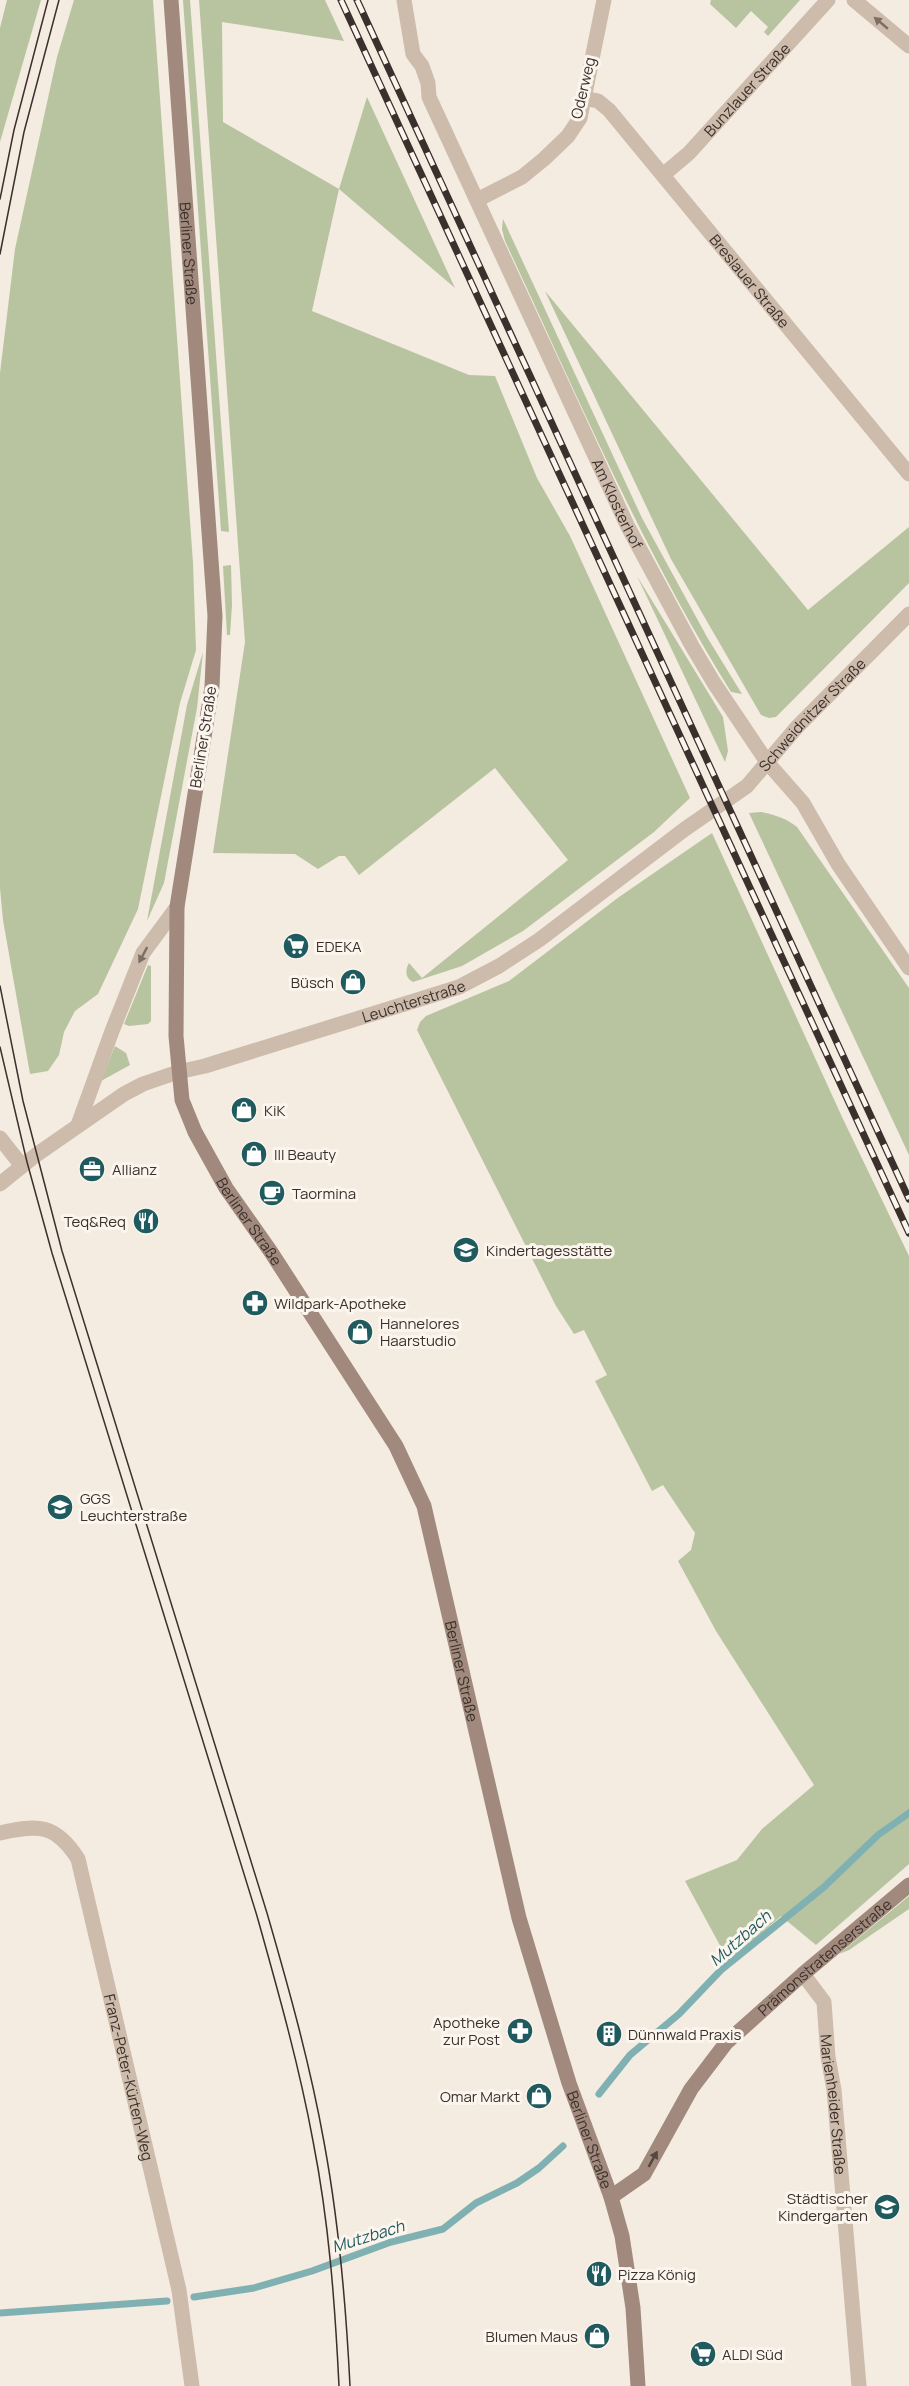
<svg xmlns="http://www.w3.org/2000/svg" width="909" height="2386" font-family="Manrope,sans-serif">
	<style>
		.green { fill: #b8c4a0 }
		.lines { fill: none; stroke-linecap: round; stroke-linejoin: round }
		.stream { stroke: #7fb0b2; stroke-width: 7 }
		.minor { stroke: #cdbbac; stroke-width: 15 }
		.tertiary { stroke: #cdbbac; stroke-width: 15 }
		.secondary { stroke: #a18a7d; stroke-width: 15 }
		.tram { stroke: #3b302b; stroke-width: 1.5 }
		.rail-casing { stroke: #3b302b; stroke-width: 7 }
		.rail { stroke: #fbf5ee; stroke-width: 4.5; stroke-dasharray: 14; stroke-linecap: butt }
		.oneway { fill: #7d6f65 }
		.oneway2 { fill: #544640 }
		.labels { text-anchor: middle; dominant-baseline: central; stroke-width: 6; stroke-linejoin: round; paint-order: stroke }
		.street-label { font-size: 15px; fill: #3b302b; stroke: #fbf5ee }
		.poi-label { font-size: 15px; fill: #3b302b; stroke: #fbf5ee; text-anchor: start }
		.water-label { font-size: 16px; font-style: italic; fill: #1f5a5e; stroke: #fbf5ee }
	</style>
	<rect width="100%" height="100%" fill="#f4ebe1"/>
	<g class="green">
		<path d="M 7,0 L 41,0 L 0,142 L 0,28 Z"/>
		<path d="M 74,0 L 153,0 L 193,563 L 196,650 L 180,703 L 138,909 L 98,994 L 75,1011 L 64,1032 L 59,1055 L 48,1071 L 30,1074 L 3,920 L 0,888 L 0,373 L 15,249 L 57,57 Z"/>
		<path d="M 183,0 L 190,0 L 229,532 L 221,531 Z"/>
		<path d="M 199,0 L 325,0 L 344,41 L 222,22 L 223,122 L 339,189 L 367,97 L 455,288 L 339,189 L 312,311 L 469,375 L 495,376 L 537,478 L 570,536 L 690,798 L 654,832 L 523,931 L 462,966 L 413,982 C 405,978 405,970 409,963 L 422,978 L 568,860 L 495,768 L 359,875 L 345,856 L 339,856 L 318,869 L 295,854 L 213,853 L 245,642 Z"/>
		<path d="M 711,0 L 800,0 L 768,36 L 764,32 L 768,27 L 751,11 L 736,28 L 710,4 Z"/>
		<path d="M 503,219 L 642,518 L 707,637 L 742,694 L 731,692 C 642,549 576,393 505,241 L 502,229 Z"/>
		<path d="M 545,291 L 808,610 L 909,527 L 909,583 L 776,717 L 769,718 L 761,715 L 671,559 Z"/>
		<path d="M 231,565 L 232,605 L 230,635 L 227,635 L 223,566 Z"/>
		<path d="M 637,576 L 723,717 L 728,751 L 725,762 Z"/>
		<path d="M 203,652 L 197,708 L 164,883 L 147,921 L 187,705 Z"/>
		<path d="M 761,812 C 775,815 786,818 797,827 L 909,988 L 909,1155 L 749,813 Z"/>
		<path d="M 712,833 L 843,1119 L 909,1256 L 909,1864 L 816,1945 L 781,1916 L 729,1962 L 685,1881 L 737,1860 L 762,1829 L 814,1785 L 716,1631 L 678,1561 L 691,1550 L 695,1533 L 663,1485 L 652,1491 L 595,1381 L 607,1375 L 584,1330 L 574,1334 L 556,1306 L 417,1030 L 420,1022 L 426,1016 L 509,981 L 619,897 Z"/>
		<path d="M 148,965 L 151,966 L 151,1021 L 148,1024 L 129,1026 L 124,1024 Z"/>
		<path d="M 115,1046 L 126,1053 L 130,1065 L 101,1081 Z"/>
		<path d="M 909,1896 L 909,1909 L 849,1950 L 839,1954 Z"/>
	</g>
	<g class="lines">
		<g class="stream">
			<path d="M 599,2094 L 630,2055 L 679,2014 L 721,1970 L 824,1887 L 878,1835 L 909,1813"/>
			<path d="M 194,2297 L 254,2288 L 312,2271 L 391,2242 L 443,2229 L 476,2203 L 517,2183 L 539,2168 L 563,2146"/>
			<path d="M 0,2313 L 167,2301"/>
		</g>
		<g class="minor">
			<path id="s1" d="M 404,0 L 413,54 L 422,66 L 428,83 L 429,97 L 627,525 L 692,646 L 714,683 L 767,762 L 803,803 L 838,864 L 909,968"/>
			<path d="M 854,0 L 909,46"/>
			<path id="s2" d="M 584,98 L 598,101 L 609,110 L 909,474"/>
			<path id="s3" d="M 663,175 L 689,153 L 828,0"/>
			<path d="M 477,200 L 522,177 L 544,159 L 568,136 L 580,118 L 604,0"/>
			<path id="s4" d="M 178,1072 L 205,1066 L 459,987 L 499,966 L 539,940 L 685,829 L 747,786 L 797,727 L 909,614"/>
			<path d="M 78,1125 L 112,1031 L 143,953 L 177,907"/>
			<path id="s5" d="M 0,1833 C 38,1824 56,1824 78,1859 L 179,2290 L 192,2386"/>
			<path id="s6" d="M 803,1974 L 824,2002 L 828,2057 L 834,2090 L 859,2386"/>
		</g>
		<g class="tertiary">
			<path d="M 0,1138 L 22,1166"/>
			<path d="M 0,1184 L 36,1155 L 124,1094 L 143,1084 L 178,1072"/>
		</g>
		<g class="secondary">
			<path id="s7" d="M 171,0 L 215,616 L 212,687 L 177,907 L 176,1036 L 182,1100 L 195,1132 L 226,1188 L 271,1252 L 396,1446 L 424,1506 L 519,1918 L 569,2083 L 611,2197 L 622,2236 L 633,2308 L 638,2386"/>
			<path id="s8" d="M 611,2197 L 644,2174 L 691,2089 L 726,2043 L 803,1974 L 909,1885"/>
		</g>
		<g class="tram">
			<path d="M 0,199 L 14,130 L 48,0"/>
			<path d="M 0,254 L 24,132 L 59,0"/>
			<path d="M 0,986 L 23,1101 L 62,1251 L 267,1913 C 289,1989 310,2064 324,2142 C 339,2223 346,2304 350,2386"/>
			<path d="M 0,1047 L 27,1162 L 52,1253 L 257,1916 C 278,1991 299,2065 313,2141 C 329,2222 335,2304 339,2386"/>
		</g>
		<defs>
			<g id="rail">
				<path d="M 341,0 L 909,1233"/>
				<path d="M 357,0 L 909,1199"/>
			</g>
		</defs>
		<use href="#rail" class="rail-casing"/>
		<use href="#rail" class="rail"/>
	</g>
	<defs><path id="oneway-solid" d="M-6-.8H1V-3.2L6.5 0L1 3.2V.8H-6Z" transform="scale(1.5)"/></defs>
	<g class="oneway">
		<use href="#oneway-solid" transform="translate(881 23) rotate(-140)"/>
		<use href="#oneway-solid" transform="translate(143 955) rotate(118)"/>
	</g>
	<use class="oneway2" href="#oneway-solid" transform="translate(653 2159) rotate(-61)"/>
	<defs>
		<symbol id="supermarket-disc" viewBox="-11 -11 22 22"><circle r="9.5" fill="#1f5a5e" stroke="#fbf5ee"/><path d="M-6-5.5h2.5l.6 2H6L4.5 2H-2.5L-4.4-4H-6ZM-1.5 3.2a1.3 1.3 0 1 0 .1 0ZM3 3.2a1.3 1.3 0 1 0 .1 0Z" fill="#fff"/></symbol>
		<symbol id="shop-disc" viewBox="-11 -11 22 22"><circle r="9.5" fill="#1f5a5e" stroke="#fbf5ee"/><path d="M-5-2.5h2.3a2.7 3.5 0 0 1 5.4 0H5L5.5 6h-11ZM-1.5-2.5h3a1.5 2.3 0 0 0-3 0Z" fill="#fff"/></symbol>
		<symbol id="office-disc" viewBox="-11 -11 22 22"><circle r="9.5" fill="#1f5a5e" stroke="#fbf5ee"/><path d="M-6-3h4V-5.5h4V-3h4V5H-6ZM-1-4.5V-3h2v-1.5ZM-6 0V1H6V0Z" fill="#fff"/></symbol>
		<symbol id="cafe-disc" viewBox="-11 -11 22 22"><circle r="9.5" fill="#1f5a5e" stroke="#fbf5ee"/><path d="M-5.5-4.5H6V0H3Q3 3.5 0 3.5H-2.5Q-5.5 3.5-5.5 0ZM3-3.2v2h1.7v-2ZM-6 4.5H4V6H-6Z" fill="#fff"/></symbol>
		<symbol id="restaurant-disc" viewBox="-11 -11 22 22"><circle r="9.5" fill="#1f5a5e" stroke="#fbf5ee"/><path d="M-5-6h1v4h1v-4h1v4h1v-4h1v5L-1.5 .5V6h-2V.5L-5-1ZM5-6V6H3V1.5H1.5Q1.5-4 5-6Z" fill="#fff"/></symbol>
		<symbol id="school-disc" viewBox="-11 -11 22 22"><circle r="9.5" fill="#1f5a5e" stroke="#fbf5ee"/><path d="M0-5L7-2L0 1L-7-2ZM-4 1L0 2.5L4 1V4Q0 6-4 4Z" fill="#fff"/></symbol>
		<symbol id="pharmacy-disc" viewBox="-11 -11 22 22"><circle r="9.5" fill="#1f5a5e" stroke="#fbf5ee"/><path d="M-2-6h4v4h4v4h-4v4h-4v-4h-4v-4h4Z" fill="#fff"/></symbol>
		<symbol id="building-disc" viewBox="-11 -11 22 22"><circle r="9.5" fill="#1f5a5e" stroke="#fbf5ee"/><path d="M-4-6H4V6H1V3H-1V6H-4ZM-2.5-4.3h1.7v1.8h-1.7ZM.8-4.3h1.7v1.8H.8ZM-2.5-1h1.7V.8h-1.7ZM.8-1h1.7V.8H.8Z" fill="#fff"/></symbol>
	</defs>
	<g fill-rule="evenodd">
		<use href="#supermarket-disc" x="281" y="931" width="30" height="30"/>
		<use href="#shop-disc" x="338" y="967" width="30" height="30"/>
		<use href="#shop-disc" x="229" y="1095" width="30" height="30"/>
		<use href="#shop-disc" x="239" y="1139" width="30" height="30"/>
		<use href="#office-disc" x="77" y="1154" width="30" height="30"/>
		<use href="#cafe-disc" x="257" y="1178" width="30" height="30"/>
		<use href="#restaurant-disc" x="131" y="1206" width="30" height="30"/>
		<use href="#school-disc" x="451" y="1235" width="30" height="30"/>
		<use href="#pharmacy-disc" x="240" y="1288" width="30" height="30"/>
		<use href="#shop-disc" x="345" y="1317" width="30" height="30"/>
		<use href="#school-disc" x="45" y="1492" width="30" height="30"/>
		<use href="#pharmacy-disc" x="505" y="2016" width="30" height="30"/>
		<use href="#building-disc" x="594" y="2019" width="30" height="30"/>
		<use href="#shop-disc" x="524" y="2081" width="30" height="30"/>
		<use href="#school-disc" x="872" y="2192" width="30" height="30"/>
		<use href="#restaurant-disc" x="584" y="2259" width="30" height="30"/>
		<use href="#shop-disc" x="582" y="2321" width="30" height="30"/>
		<use href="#supermarket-disc" x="688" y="2339" width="30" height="30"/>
	</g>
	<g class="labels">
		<g class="street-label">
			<text transform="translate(583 88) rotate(-77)">Oderweg</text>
			<text stroke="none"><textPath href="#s3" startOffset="120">Bunzlauer Straße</textPath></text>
			<text stroke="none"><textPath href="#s7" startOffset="254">Berliner Straße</textPath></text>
			<text stroke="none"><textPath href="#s2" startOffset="250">Breslauer Straße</textPath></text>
			<text stroke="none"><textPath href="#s1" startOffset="550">Am Klosterhof</textPath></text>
			<text stroke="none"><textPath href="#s4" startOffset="742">Schweidnitzer Straße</textPath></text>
			<text transform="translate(203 737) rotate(-81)">Berliner Straße</text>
			<text stroke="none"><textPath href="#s4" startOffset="246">Leuchterstraße</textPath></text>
			<text stroke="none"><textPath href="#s7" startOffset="1244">Berliner Straße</textPath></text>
			<text stroke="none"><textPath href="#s7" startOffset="1748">Berliner Straße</textPath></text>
			<text stroke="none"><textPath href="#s8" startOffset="326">Prämonstratenserstraße</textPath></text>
			<text stroke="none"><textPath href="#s5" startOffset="315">Franz-Peter-Kürten-Weg</textPath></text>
			<text stroke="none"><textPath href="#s6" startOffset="138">Marienheider Straße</textPath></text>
			<text stroke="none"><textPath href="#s7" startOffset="2234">Berliner Straße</textPath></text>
		</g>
		<g class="poi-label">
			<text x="316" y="946">EDEKA</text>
			<text x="334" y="982" text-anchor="end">Büsch</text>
			<text x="264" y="1110">KiK</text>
			<text x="274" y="1154">III Beauty</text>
			<text x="112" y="1169">Allianz</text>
			<text x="292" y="1193">Taormina</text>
			<text x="126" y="1221" text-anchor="end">Teq&amp;Req</text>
			<text x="486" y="1250">Kindertagesstätte</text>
			<text x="274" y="1303">Wildpark-Apotheke</text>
			<text x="380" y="1323">Hannelores<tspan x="380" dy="17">Haarstudio</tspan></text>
			<text x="80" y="1498">GGS<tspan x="80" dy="17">Leuchterstraße</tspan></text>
			<text x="500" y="2022" text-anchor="end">Apotheke<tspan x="500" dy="17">zur Post</tspan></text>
			<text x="628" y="2034">Dünnwald Praxis</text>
			<text x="520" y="2096" text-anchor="end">Omar Markt</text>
			<text x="868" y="2198" text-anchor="end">Städtischer<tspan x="868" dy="17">Kindergarten</tspan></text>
			<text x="618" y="2274">Pizza König</text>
			<text x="578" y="2336" text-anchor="end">Blumen Maus</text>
			<text x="722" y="2354">ALDI Süd</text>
		</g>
		<g class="water-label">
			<text transform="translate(740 1938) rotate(-41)">Mutzbach</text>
			<text transform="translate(368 2236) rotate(-17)">Mutzbach</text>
		</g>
	</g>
</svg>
